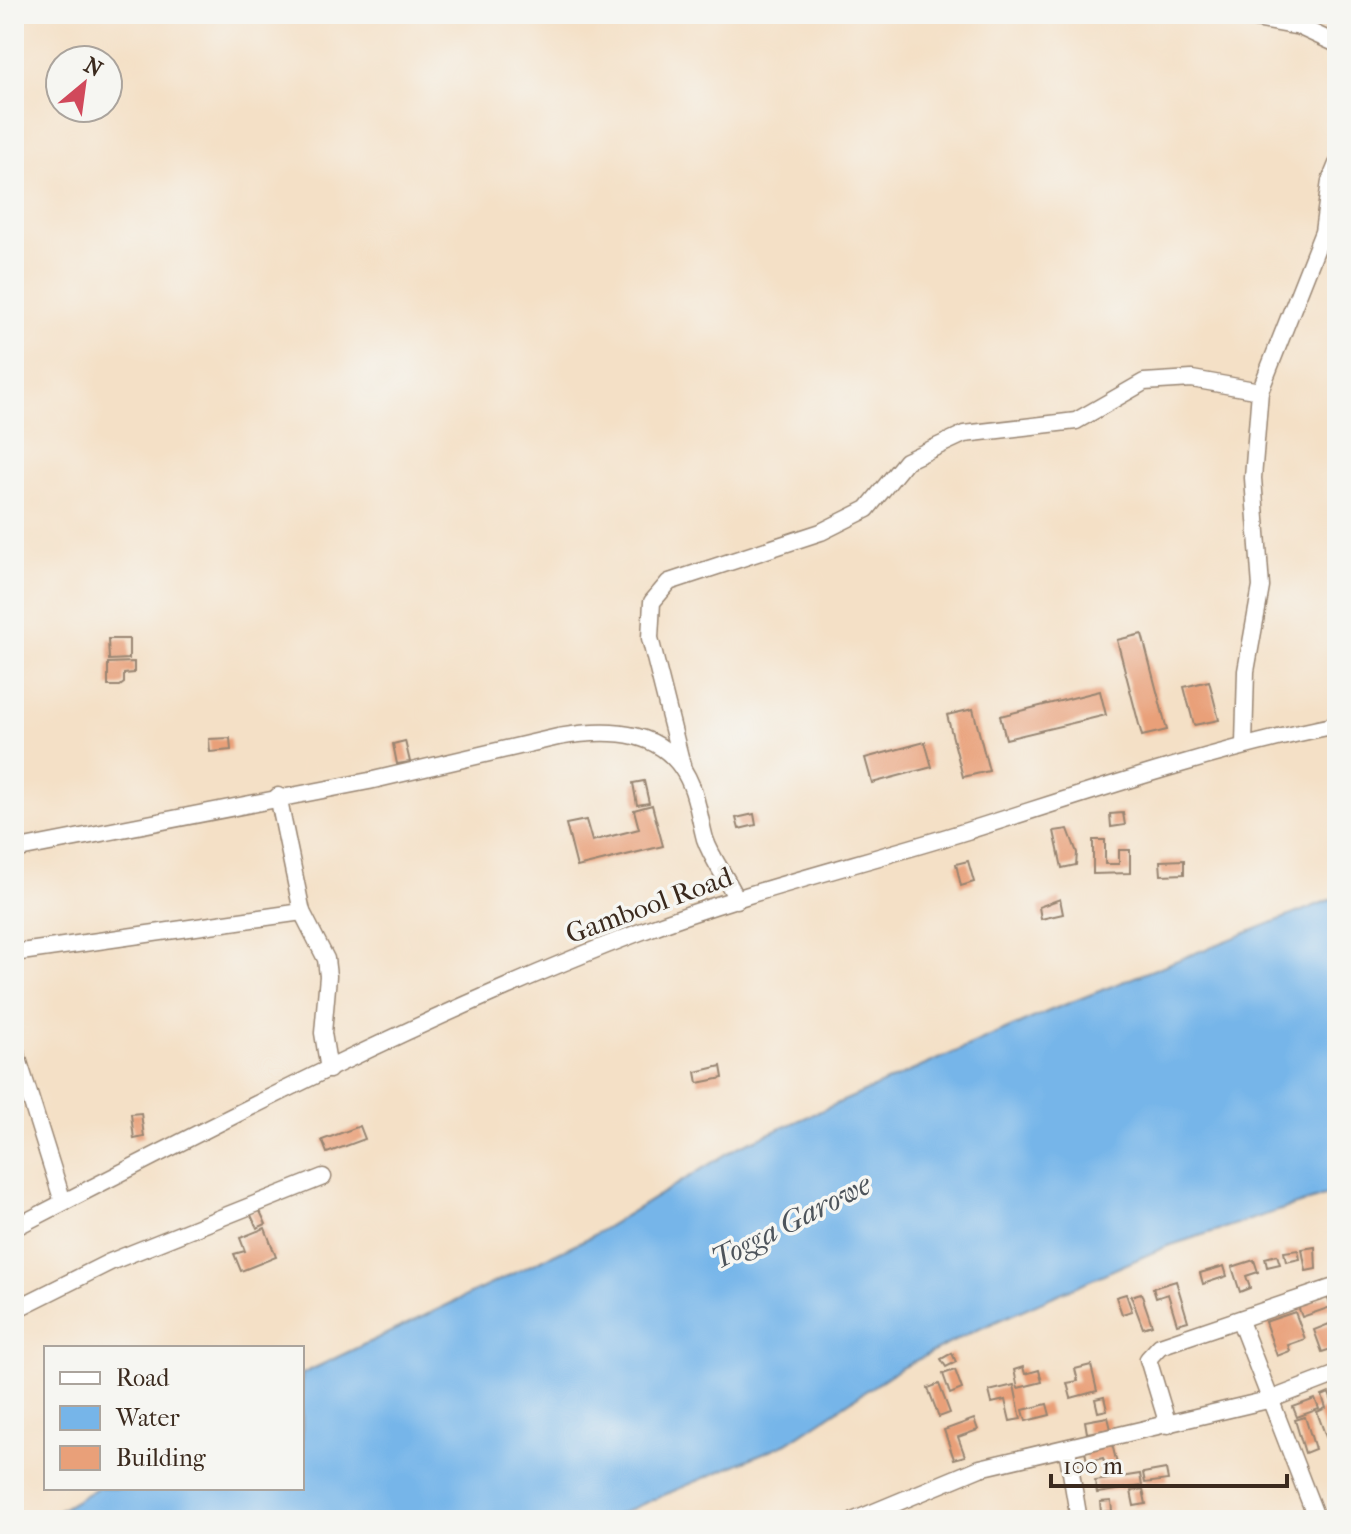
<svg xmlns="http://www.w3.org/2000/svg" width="1351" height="1534" font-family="'IM FELL French Canon',serif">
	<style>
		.water { fill: #76b5e9; stroke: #587084; stroke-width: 2 }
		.building { fill: #e9a079 }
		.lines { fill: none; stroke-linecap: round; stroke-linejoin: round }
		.minor-casing { stroke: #988572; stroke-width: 19 }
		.minor { stroke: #fff; stroke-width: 16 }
		.labels { text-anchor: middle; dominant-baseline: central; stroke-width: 7; stroke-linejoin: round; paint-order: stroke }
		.street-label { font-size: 28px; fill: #3b2a1e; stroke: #f6f6f2 }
		.water-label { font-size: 30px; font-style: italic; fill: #4d545b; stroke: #f6f6f2 }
	</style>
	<rect width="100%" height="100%" fill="#f6f6f2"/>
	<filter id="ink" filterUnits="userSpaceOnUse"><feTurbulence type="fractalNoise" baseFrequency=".0125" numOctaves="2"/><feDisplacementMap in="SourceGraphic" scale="16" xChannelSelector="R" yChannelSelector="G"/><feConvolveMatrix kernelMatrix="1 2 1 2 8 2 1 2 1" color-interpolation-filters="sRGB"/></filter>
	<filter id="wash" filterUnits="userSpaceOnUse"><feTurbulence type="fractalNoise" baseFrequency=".006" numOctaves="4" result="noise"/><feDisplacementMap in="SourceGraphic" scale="32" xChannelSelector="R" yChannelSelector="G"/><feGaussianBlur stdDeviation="1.8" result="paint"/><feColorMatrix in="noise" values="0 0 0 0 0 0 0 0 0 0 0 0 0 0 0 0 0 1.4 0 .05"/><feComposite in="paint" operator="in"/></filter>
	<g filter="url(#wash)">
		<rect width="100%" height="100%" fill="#f4e0c6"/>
		<path class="water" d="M 1337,897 L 1337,1192 L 1165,1247 L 968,1334 L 899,1369 L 787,1443 L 605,1520 L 43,1520 L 97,1488 L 302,1488 L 302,1374 L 590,1237 L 738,1147 L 1049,1011 Z"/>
		<g id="blocks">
			<g class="building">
				<path d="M 1142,634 L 1167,730 L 1142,736 L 1117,640 Z"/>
				<path d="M 108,639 L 129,639 L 129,659 L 109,660 Z"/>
				<path d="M 134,662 L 134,673 L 124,674 L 124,683 L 120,686 L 108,686 L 108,663 Z"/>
				<path d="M 1209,681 L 1219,720 L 1194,725 L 1184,687 Z"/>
				<path d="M 1100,691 L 1106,715 L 1006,739 L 1000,716 Z"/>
				<path d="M 973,709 L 989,771 L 963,777 L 947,715 Z"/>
				<path d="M 230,738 L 231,750 L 210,752 L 209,739 Z"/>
				<path d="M 405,741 L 410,762 L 397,764 L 393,744 Z"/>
				<path d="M 925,742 L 932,767 L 872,783 L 865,758 Z"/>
				<path d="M 644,781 L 649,803 L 637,805 L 633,783 Z"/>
				<path d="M 652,805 L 663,846 L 577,867 L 566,824 L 586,820 L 592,841 L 639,829 L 634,810 Z"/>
				<path d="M 1123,813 L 1125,825 L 1111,827 L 1110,814 Z"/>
				<path d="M 754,814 L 756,825 L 739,829 L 736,818 Z"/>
				<path d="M 1068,829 L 1077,853 L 1076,865 L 1062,868 L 1054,831 Z"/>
				<path d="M 1093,840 L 1105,840 L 1105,864 L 1119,864 L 1119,850 L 1130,850 L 1130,873 L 1093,874 Z"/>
				<path d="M 1184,860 L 1184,874 L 1161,875 L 1160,861 Z"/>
				<path d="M 968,861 L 974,882 L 961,886 L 956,864 Z"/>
				<path d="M 1060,899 L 1063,914 L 1041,919 L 1039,907 Z"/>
				<path d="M 721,1066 L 723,1078 L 698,1083 L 696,1072 Z"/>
				<path d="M 141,1113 L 144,1137 L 134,1139 L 131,1114 Z"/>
				<path d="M 360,1126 L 365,1139 L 327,1153 L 322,1140 Z"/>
				<path d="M 259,1209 L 266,1224 L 257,1228 L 250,1213 Z"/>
				<path d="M 265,1228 L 276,1257 L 241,1271 L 234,1254 L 245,1251 L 240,1238 Z"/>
				<path d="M 1315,1247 L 1316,1269 L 1306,1271 L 1302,1249 Z"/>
				<path d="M 1298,1250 L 1300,1259 L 1286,1262 L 1284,1252 Z"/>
				<path d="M 1277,1255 L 1280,1264 L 1267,1267 L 1265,1258 Z"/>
				<path d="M 1254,1260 L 1258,1272 L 1246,1276 L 1250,1288 L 1240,1292 L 1232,1267 Z"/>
				<path d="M 1224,1266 L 1227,1276 L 1203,1284 L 1200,1273 Z"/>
				<path d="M 1176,1281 L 1188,1321 L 1177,1324 L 1168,1294 L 1156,1298 L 1153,1288 Z"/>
				<path d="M 1141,1293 L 1152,1325 L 1143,1328 L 1131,1296 Z"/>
				<path d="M 1126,1294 L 1132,1311 L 1122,1314 L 1116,1297 Z"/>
				<path d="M 1327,1296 L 1331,1307 L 1302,1317 L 1298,1306 Z"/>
				<path d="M 1295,1312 L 1305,1339 L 1288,1345 L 1290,1351 L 1277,1356 L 1265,1322 Z"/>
				<path d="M 1329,1324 L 1337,1347 L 1322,1352 L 1314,1330 Z"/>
				<path d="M 952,1353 L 956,1362 L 946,1367 L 941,1359 Z"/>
				<path d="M 1091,1365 L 1097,1391 L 1071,1398 L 1067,1383 L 1078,1381 L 1075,1369 Z"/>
				<path d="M 1023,1367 L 1025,1374 L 1039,1370 L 1042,1382 L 1018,1388 L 1014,1370 Z"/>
				<path d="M 955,1370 L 962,1389 L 950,1394 L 943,1374 Z"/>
				<path d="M 939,1384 L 950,1413 L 939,1417 L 928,1388 Z"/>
				<path d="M 1014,1385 L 1021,1419 L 1010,1421 L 1005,1400 L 992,1403 L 989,1391 Z"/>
				<path d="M 1329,1393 L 1337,1416 L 1337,1433 L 1326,1437 L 1317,1412 L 1326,1408 L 1322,1396 Z"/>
				<path d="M 1104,1397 L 1107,1410 L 1098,1412 L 1095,1399 Z"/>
				<path d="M 1315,1399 L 1319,1409 L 1297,1417 L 1293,1407 Z"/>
				<path d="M 1047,1404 L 1050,1415 L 1026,1421 L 1023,1410 Z"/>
				<path d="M 1108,1417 L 1111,1429 L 1087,1433 L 1085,1421 Z"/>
				<path d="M 1305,1417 L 1315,1449 L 1305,1453 L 1295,1420 Z"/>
				<path d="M 974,1419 L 978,1430 L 958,1437 L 965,1456 L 954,1459 L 944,1430 Z"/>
				<path d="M 1112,1444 L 1119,1472 L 1107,1474 L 1103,1458 L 1087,1462 L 1085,1451 Z"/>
				<path d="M 1166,1469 L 1168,1480 L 1145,1483 L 1143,1473 Z"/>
				<path d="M 1140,1474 L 1142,1486 L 1097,1493 L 1095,1481 Z"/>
				<path d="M 1143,1489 L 1146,1504 L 1134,1506 L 1131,1491 Z"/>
				<path d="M 1111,1501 L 1112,1511 L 1101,1512 L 1100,1502 Z"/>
			</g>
		</g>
	</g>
	<g filter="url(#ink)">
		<use href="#blocks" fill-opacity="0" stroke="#988572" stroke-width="2"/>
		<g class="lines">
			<defs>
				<g id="minor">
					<path d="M 1228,14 L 1300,27 L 1337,44"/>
					<path d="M 1244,744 L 1246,671 L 1261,587 L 1253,478 L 1260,391 L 1323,232 L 1330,181 L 1337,164"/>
					<path d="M 682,765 L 650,638 L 652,602 L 669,582 L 821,532 L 867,509 L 906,461 L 964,434 L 1076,421 L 1144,382 L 1192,379 L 1260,391"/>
					<path d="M 278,796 L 302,912 L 326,959 L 328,976 L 323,1033 L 329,1070"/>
					<path d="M 14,850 L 369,781 L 558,737 C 610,728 668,728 691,785 C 698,802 700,821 705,839 C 712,860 728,879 737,900"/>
					<path d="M 14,953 L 302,912"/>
					<path d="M 14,1046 L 63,1202"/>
					<path d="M 14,1228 C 219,1122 424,1015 640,932 C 747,891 858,865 967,831 C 1090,792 1211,750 1337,725"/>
					<path d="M 14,1310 L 110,1262 L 323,1177"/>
					<path d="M 1240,1321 L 1317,1520"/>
					<path d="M 1168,1425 L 1148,1359 L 1160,1346 L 1337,1286"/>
					<path d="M 1067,1449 L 1079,1520"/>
					<path d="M 855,1520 L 980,1468 L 1272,1399 L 1337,1374"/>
				</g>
			</defs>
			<use href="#minor" class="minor-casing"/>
			<use href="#minor" class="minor"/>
		</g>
	</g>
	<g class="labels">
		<g class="street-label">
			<text transform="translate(649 905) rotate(-20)">Gambool Road</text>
		</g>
		<g class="water-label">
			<text transform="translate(791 1222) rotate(-27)">Togga Garowe</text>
		</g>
	</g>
	<rect width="1351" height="1534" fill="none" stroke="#f6f6f2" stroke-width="48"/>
	<rect x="44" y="1346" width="260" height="144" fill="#f6f6f2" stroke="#aba49d" stroke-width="2"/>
	<rect x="60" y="1372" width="40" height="12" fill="#ffffff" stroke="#aba49d" stroke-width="2"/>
	<text x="116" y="1386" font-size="24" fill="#3b2a1e">Road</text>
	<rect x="60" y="1406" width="40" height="24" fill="#76b5e9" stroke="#aba49d" stroke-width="2"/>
	<text x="116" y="1426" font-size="24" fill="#3b2a1e">Water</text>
	<rect x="60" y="1446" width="40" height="24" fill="#e9a079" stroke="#aba49d" stroke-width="2"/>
	<text x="116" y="1466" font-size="24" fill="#3b2a1e">Building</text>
	<g transform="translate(84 84) rotate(29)"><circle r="38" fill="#f6f6f2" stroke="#aba49d" stroke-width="2"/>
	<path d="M0-6L14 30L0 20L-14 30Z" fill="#d1495b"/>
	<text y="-12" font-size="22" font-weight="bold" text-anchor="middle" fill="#3b2a1e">N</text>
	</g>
	<path d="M1051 1474v12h236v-12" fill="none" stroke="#3b2a1e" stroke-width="4"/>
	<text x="1063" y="1474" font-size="24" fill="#3b2a1e" stroke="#f6f6f2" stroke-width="6" paint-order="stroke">100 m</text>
</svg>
